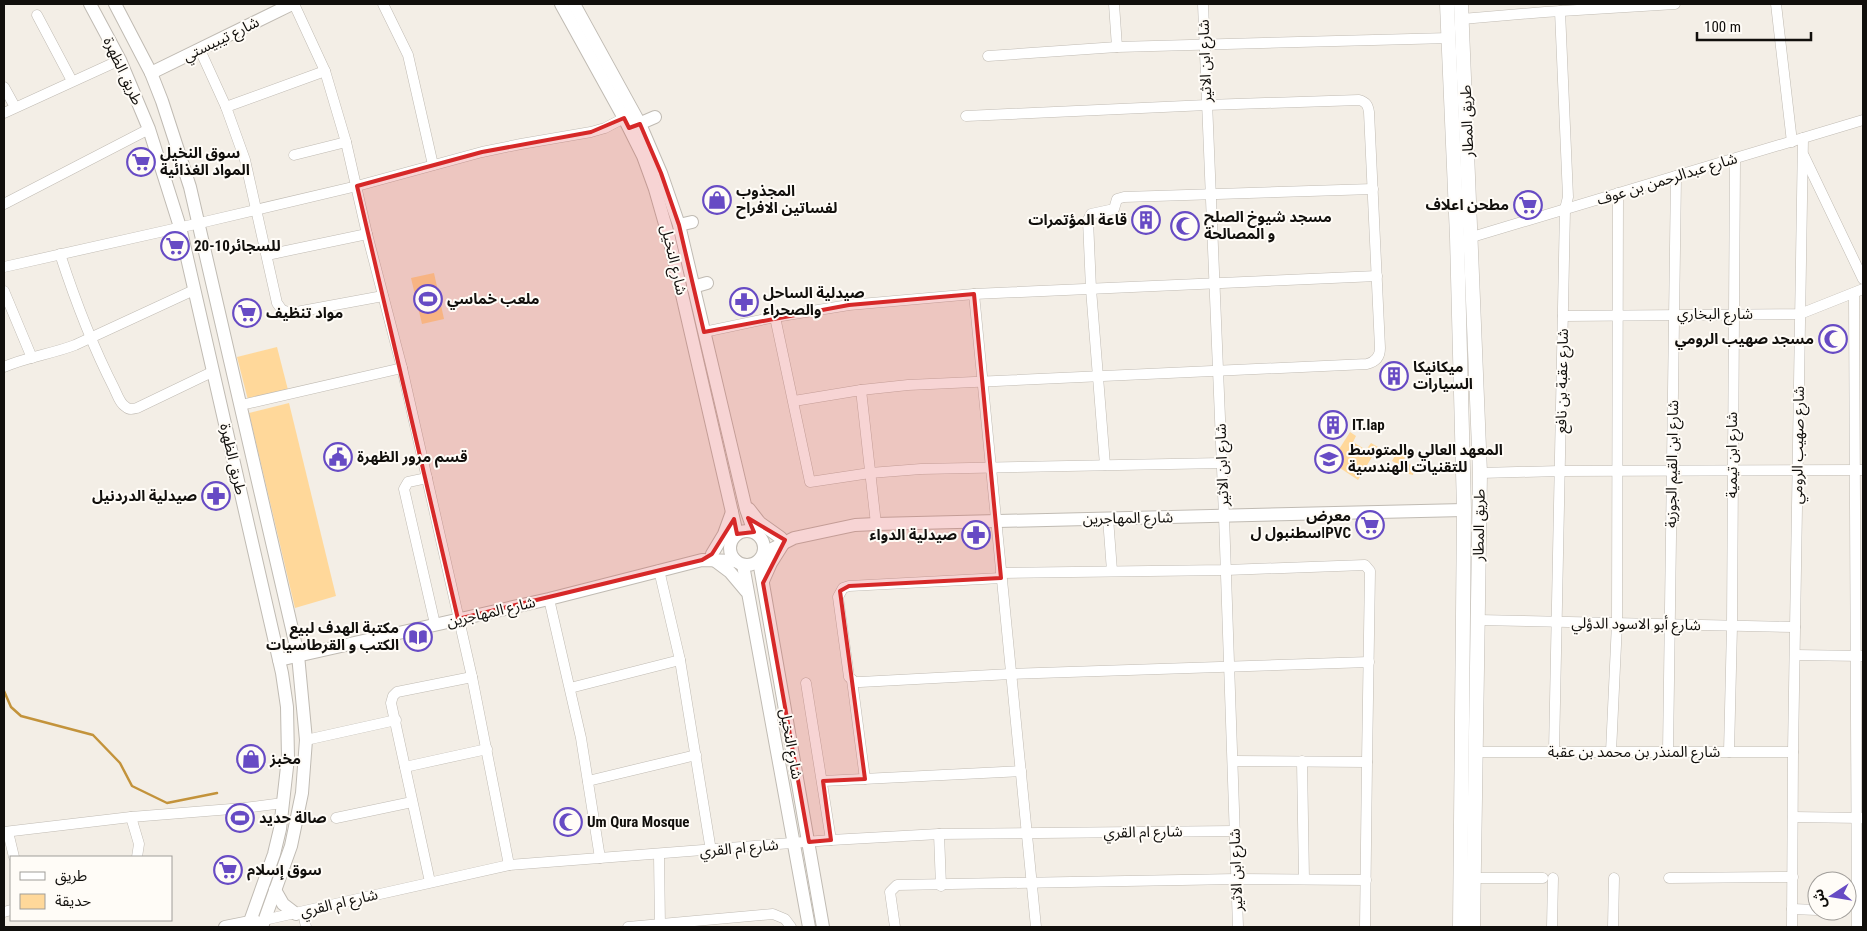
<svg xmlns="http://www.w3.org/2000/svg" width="1867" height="931" font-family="'Roboto Condensed','Noto Sans Arabic',sans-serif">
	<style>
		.green { fill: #ffd89a }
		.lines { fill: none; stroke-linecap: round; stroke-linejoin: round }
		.stream { stroke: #c3933b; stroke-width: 2.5 }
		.minor-casing { stroke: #c0bbb3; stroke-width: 11 }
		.major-casing { stroke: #c0bbb3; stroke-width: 14 }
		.highway-casing { stroke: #c0bbb3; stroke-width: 15 }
		.minor { stroke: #fff; stroke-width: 10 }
		.major { stroke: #fff; stroke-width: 12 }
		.highway { stroke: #fff; stroke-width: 14 }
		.marked { fill: #d62828; fill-opacity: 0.2; stroke: #d62828; stroke-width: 4; stroke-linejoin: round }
		.labels { text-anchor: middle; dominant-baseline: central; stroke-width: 4; stroke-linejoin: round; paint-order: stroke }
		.street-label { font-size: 15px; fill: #110f0c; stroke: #fffcf7 }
		.poi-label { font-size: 15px; font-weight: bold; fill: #110f0c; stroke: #fffcf7; text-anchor: start }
	</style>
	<rect width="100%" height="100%" fill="#f3eee6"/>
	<g class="green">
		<path d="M 434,273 L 444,319 L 422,324 L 411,278 Z"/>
		<path d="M 277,347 L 288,390 L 248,400 L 237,357 Z"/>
		<path d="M 289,403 L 336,596 L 295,608 L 249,413 Z"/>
		<path d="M 1350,432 L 1356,436 L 1353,442 L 1366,450 L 1371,443 L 1378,447 L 1358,480 L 1331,462 Z"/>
		<path d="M 1403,442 L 1405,463 L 1415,466 L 1413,475 L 1397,471 L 1398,464 L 1392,461 Z"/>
	</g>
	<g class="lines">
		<path class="stream" d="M 4,691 L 11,707 L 21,716 L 93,735 L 120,763 L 132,786 L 167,803 L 217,793"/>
		<defs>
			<g id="minor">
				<path d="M 294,4 L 325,71 L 346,142 L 367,234 L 402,368 L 472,677 L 509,865"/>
				<path d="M 383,4 L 408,55 L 433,165"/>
				<path d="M 1114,4 L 1117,47"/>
				<path d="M 1203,4 L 1224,516 L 1238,927"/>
				<path d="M 1776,4 L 1792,142"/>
				<path d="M 37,15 L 72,81"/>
				<path d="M 1462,19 L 1545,12 L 1675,4"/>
				<path d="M 200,50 L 226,107 L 245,160 L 277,303 L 282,310 L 291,313 L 383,296"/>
				<path d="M 988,56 L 1117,47 L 1449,38"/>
				<path d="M 4,87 L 15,107"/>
				<path d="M 226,107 L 325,71"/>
				<path d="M 4,113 L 120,60"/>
				<path d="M 294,155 L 346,142"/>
				<path d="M 1804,156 L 1863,279"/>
				<path d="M 4,204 L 149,129"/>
				<path d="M 1472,237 L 1863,120"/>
				<path d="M 60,254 C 75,300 92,345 114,388 C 117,394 120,404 126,407 C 129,410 133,409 137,408 L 212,372"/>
				<path d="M 267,255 L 367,234"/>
				<path d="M 4,267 L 200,223 L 357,186 L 482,152 L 521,144 L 591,132 L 605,128 L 624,118"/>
				<path d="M 4,291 L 32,358"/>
				<path d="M 1854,293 L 1857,927"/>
				<path d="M 974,294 L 1036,927"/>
				<path d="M 1563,316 L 1800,314 L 1863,289"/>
				<path d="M 775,317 L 810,482 L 870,473 L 921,469 L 1222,463"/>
				<path d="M 704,332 L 775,317 L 849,305 L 974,294 L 1377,276"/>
				<path d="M 4,367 C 26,357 52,354 75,345 L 194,290"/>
				<path d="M 861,390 L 908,385 L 1367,364 C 1375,362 1380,357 1380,348 L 1369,112 C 1368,105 1366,102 1359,100 L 1207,105 L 966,116"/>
				<path d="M 794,401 L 861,390 L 876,524"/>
				<path d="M 241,405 L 402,368"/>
				<path d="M 1105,465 L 1091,289 L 1088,220 L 1091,214 L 1114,209 L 1117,199 L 1124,197 L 1373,189"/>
				<path d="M 1480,473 L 1560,471 L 1863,470"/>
				<path d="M 427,478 L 408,482 L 404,489 L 435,624"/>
				<path d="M 1108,518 L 1112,571"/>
				<path d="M 659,570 L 680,660 L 711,851"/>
				<path d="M 1001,573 L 1226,570 L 1365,565 L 1370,571 L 1367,762"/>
				<path d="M 1001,578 L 849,586 L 843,588 L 838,597 L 849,677 L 855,682 L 860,682 L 1011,674 L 1369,662"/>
				<path d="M 549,599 L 581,738 L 600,858"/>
				<path d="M 1478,620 L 1795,627"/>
				<path d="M 1795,655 L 1863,656"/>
				<path d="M 852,680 L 865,779"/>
				<path d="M 806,683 L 831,840"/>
				<path d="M 570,688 L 680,660"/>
				<path d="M 306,740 L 396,720"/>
				<path d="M 1475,752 L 1793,752"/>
				<path d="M 1554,752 L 1565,209 L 1568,197 L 1560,11"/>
				<path d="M 1611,752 L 1617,623 L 1618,193"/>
				<path d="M 1668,752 L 1676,176"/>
				<path d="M 1729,752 L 1732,626 L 1735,159"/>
				<path d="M 1233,761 L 1367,762 L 1365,927"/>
				<path d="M 1302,761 L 1304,879"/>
				<path d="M 405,767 L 487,749"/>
				<path d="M 588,781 L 696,755"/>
				<path d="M 823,781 L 1021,771"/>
				<path d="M 131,817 L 139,844 L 137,857"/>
				<path d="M 1793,817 L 1862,818"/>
				<path d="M 336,818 L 412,802"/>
				<path d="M 4,832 L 131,817 L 244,808 L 283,803"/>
				<path d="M 8,832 L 14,857"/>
				<path d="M 939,834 L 941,886"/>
				<path d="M 659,855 L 660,927"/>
				<path d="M 1474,878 L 1543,878"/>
				<path d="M 1669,878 L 1793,877"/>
				<path d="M 430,882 L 391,703 L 393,696 L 397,692 L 472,677"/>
				<path d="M 1792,909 L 1817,910"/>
				<path d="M 4,912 L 11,910"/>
				<path d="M 303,912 L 306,927"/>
				<path d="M 264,920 L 509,865 L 831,840 L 939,834 L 1235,831"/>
				<path d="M 628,927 L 773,914 L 785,919 L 791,927"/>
				<path d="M 895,927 L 890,892 L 897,885 L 1236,879 L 1366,880"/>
				<path d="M 1552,927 L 1553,878"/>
				<path d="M 1613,927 L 1614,878"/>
				<path d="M 1792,927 L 1793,752 L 1803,138"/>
			</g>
			<g id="major">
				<path d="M 90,4 L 120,60 L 149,129 L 180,227 L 282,673 L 287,707 L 288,758 L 280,829 L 274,854 L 248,927"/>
				<path d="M 115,4 L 151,73 L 162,101 L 190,187 L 298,655 L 306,740 L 302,793 L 291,846 L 262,927"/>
				<path d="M 561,4 L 624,118 L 643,156 L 655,189 L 669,238 L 737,534"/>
				<path d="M 574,4 L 640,124 L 661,173 L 679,225 L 746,509 L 754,532"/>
				<path d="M 151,73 L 292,4"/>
				<path d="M 634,126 L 655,117"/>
				<path d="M 679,225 L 692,222"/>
				<path d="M 693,287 L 707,283"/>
				<path d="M 749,509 L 760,523 L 781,538"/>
				<circle cx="747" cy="548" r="17"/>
				<path d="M 764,553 L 794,538 L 855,525 L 876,524 L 1464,510"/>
				<path d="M 712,554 L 724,534 L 732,512"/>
				<path d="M 714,560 L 730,572 L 746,591"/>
				<path d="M 759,561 L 823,927"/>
				<path d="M 743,565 L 809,927"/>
				<path d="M 763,581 L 771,563 L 783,544"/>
				<path d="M 279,660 L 549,599 L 702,560 L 736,561"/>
				<path d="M 275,890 L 283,904 L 296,914"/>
				<path d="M 225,927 L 255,921"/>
			</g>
			<g id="highway">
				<path d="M 1447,4 L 1457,237 L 1464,510 L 1460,927"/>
				<path d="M 1461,4 L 1480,473 L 1473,927"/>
			</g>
		</defs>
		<use href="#minor" class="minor-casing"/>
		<use href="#major" class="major-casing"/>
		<use href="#highway" class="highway-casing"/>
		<use href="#minor" class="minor"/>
		<use href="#major" class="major"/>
		<use href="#highway" class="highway"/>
	</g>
	<path class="marked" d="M 624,118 L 629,128 L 640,124 L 661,173 L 679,225 L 704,332 L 849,305 L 974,294 L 1001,578 L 849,586 L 840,591 L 865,779 L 823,781 L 831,840 L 809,842 L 763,583 L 785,540 L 748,518 L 754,532 L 737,534 L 734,519 L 712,554 L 702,560 L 458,619 L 357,186 L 482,152 L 591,132 Z"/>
	<defs>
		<symbol id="supermarket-ring" viewBox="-11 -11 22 22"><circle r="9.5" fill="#fffcf7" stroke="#674bc4" stroke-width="1.5"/><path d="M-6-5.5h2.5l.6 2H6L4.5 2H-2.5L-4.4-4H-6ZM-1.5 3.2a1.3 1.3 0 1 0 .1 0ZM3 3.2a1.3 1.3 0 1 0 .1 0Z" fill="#674bc4"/></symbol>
		<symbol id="shop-ring" viewBox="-11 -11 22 22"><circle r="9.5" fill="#fffcf7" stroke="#674bc4" stroke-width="1.5"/><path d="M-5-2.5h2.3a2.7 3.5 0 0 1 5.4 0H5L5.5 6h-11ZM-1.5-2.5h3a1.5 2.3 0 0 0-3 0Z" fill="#674bc4"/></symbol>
		<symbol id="building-ring" viewBox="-11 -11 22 22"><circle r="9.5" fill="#fffcf7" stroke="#674bc4" stroke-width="1.5"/><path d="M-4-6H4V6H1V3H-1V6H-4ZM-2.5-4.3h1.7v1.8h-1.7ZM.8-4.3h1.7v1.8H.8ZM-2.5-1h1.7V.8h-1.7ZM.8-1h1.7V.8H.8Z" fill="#674bc4"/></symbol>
		<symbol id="mosque-ring" viewBox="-11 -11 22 22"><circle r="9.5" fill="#fffcf7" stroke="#674bc4" stroke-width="1.5"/><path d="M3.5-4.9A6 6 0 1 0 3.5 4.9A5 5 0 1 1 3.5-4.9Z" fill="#674bc4"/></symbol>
		<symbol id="stadium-ring" viewBox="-11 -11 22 22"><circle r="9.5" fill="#fffcf7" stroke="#674bc4" stroke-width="1.5"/><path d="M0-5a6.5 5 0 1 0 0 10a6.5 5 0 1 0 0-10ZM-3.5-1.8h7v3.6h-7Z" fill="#674bc4"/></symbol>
		<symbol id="pharmacy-ring" viewBox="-11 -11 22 22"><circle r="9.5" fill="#fffcf7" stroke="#674bc4" stroke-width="1.5"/><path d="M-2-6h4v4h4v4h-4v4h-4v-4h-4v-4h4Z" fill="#674bc4"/></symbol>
		<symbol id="civic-ring" viewBox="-11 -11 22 22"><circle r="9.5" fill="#fffcf7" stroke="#674bc4" stroke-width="1.5"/><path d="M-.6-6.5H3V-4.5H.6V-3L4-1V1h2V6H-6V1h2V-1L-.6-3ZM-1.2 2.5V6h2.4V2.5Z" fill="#674bc4"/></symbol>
		<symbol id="university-ring" viewBox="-11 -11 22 22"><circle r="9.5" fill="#fffcf7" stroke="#674bc4" stroke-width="1.5"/><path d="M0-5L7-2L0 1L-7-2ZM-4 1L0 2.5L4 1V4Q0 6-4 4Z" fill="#674bc4"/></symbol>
		<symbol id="library-ring" viewBox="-11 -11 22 22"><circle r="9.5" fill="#fffcf7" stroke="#674bc4" stroke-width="1.5"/><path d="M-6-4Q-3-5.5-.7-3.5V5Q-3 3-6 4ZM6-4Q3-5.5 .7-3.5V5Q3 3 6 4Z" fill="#674bc4"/></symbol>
	</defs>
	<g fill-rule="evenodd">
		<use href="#supermarket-ring" x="125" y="146" width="32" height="32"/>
		<use href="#shop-ring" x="701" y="184" width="32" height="32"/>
		<use href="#supermarket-ring" x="1512" y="189" width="32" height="32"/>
		<use href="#building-ring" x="1130" y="204" width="32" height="32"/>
		<use href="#mosque-ring" x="1169" y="210" width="32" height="32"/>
		<use href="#supermarket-ring" x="159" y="230" width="32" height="32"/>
		<use href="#stadium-ring" x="412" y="283" width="32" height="32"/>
		<use href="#pharmacy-ring" x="728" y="286" width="32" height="32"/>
		<use href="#supermarket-ring" x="231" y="297" width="32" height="32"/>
		<use href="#mosque-ring" x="1817" y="323" width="32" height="32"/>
		<use href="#building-ring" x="1378" y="360" width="32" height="32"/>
		<use href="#building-ring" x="1317" y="409" width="32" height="32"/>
		<use href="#civic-ring" x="322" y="441" width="32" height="32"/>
		<use href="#university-ring" x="1313" y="443" width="32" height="32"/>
		<use href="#pharmacy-ring" x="200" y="480" width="32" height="32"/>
		<use href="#supermarket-ring" x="1354" y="509" width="32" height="32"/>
		<use href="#pharmacy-ring" x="960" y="519" width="32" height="32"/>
		<use href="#library-ring" x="402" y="621" width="32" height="32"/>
		<use href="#shop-ring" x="235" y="743" width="32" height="32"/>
		<use href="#stadium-ring" x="224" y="802" width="32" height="32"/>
		<use href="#mosque-ring" x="552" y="806" width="32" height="32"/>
		<use href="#supermarket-ring" x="212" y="854" width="32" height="32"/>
	</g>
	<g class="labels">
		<g class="street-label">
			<text transform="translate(221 39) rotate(-26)">شارع تيبيستي</text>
			<text transform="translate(1205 61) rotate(-92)">شارع ابن الاثير</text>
			<text transform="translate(123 71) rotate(65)">طريق الظهرة</text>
			<text transform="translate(1467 121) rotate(-92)">طريق المطار</text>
			<text transform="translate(1667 179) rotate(-17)">شارع عبدالرحمن بن عوف</text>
			<text transform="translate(674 260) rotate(77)">شارع النخيل</text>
			<text x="1715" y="314">شارع البخاري</text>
			<text transform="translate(1562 381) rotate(-89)">شارع عقبة بن نافع</text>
			<text transform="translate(1798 445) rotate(-89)">شارع صهيب الرومي</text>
			<text transform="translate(1732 455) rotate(-90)">شارع ابن تيمية</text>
			<text transform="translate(233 459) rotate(77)">طريق الظهرة</text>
			<text transform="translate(1672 464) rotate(-89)">شارع ابن القيم الجوزية</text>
			<text transform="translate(1222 465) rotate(-92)">شارع ابن الاثير</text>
			<text transform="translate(1128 518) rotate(-1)">شارع المهاجرين</text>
			<text transform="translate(1479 525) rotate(-89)">طريق المطار</text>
			<text transform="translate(491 612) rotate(-13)">شارع المهاجرين</text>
			<text transform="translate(1636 624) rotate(1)">شارع أبو الاسود الدؤلي</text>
			<text transform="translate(791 744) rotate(80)">شارع النخيل</text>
			<text x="1634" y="752">شارع المنذر بن محمد بن عقبة</text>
			<text transform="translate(1143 832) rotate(-1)">شارع ام القري</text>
			<text transform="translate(739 848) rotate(-5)">شارع ام القري</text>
			<text transform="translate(1236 870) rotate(-92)">شارع ابن الاثير</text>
			<text transform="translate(339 903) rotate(-13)">شارع ام القري</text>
		</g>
		<g class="poi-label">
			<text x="160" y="153">سوق النخيل<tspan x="160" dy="17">المواد الغذائية</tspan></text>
			<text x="736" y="191">المجذوب<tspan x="736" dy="17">لفساتين الافراح</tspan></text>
			<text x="1509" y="205" text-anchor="end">مطحن اعلاف</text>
			<text x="1204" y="217">مسجد شيوخ الصلح<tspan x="1204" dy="17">و المصالحة</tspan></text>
			<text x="1127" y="220" text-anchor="end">قاعة المؤتمرات</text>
			<text x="194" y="246">20-10للسجائر</text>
			<text x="763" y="293">صيدلية الساحل<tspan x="763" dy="17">والصحراء</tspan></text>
			<text x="447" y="299">ملعب خماسي</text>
			<text x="266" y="313">مواد تنظيف</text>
			<text x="1814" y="339" text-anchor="end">مسجد صهيب الرومي</text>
			<text x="1413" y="367">ميكانيكا<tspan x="1413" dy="17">السيارات</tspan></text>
			<text x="1352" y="425">IT.lap</text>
			<text x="1348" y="450">المعهد العالي والمتوسط<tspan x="1348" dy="17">للتقنيات الهندسية</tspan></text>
			<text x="357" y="457">قسم مرور الظهرة</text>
			<text x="197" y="496" text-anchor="end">صيدلية الدردنيل</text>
			<text x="1351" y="516" text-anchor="end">معرض<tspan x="1351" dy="17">اسطنبول لPVC</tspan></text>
			<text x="957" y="535" text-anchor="end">صيدلية الدواء</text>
			<text x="399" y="628" text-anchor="end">مكتبة الهدف لبيع<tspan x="399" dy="17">الكتب و القرطاسيات</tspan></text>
			<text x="270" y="759">مخبز</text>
			<text x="259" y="818">صالة حديد</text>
			<text x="587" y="822">Um Qura Mosque</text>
			<text x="247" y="870">سوق إسلام</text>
		</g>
	</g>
	<rect width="1867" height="931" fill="none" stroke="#110f0c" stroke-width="10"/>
	<rect x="10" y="856" width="162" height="65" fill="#fffcf7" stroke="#a09d99"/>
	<rect x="20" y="872" width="25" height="8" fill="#ffffff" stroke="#a09d99"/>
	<text x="55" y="881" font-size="15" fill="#110f0c">طريق</text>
	<rect x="20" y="894" width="25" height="15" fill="#ffd89a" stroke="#a09d99"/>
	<text x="55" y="906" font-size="15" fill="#110f0c">حديقة</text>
	<g transform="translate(1832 896) rotate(258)"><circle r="24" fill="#fffcf7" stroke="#a09d99"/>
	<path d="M0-4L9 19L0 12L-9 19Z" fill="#674bc4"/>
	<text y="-8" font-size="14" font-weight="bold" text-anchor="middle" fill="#110f0c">ش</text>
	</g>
	<path d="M1697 32v8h114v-8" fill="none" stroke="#110f0c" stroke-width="2.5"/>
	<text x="1704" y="32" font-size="15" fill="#110f0c" stroke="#fffcf7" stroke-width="4" paint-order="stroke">100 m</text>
</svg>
